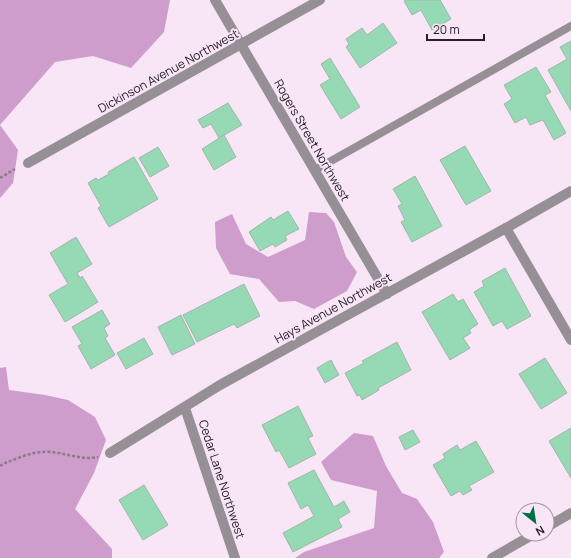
<svg xmlns="http://www.w3.org/2000/svg" width="571" height="558" font-family="Manrope,sans-serif">
	<style>
		.forest { fill: #ce9dcc }
		.building { fill: #96dab5; stroke: #a0b6a9 }
		.lines { fill: none; stroke-linecap: round; stroke-linejoin: round }
		.path { stroke: #897d88; stroke-width: 2.5; stroke-dasharray: 3 2; stroke-linecap: butt }
		.service { stroke: #978f96; stroke-width: 8 }
		.minor { stroke: #978f96; stroke-width: 10 }
		.labels { text-anchor: middle; dominant-baseline: central; stroke-width: 4; stroke-linejoin: round; paint-order: stroke }
		.street-label { font-size: 12px; fill: #272026; stroke: #f8e6f7 }
	</style>
	<rect width="100%" height="100%" fill="#f8e6f7"/>
	<g class="forest">
		<path d="M 0,0 L 170,0 L 164,32 L 131,68 L 93,56 L 55,62 L 0,125 L 18,150 L 13,183 L 0,198 Z"/>
		<path d="M 309,212 L 326,213 L 334,222 L 346,257 L 357,272 L 347,291 L 314,309 L 295,301 L 279,302 L 259,279 L 230,274 L 216,248 L 215,222 L 232,214 L 246,244 L 268,257 L 305,240 Z"/>
		<path d="M 6,367 L 9,390 L 45,395 L 68,400 L 95,417 L 106,440 L 94,473 L 75,509 L 112,549 L 112,558 L 0,558 L 0,368 Z"/>
		<path d="M 354,433 L 373,436 L 386,466 L 402,493 L 417,499 L 433,522 L 444,552 L 439,558 L 295,558 L 304,552 L 374,528 L 377,491 L 331,480 L 321,462 Z"/>
	</g>
	<g class="building">
		<path d="M 406,0 L 440,0 L 451,19 L 432,30 L 421,10 L 412,15 L 404,1 Z"/>
		<path d="M 383,23 L 397,43 L 360,68 L 346,47 L 349,44 L 346,39 L 362,28 L 367,35 Z"/>
		<path d="M 571,41 L 571,111 L 548,70 L 567,59 L 560,47 Z"/>
		<path d="M 330,58 L 360,107 L 341,119 L 320,85 L 330,79 L 321,64 Z"/>
		<path d="M 536,67 L 551,92 L 545,95 L 566,133 L 554,140 L 543,120 L 530,125 L 526,117 L 515,123 L 504,104 L 512,99 L 504,85 Z"/>
		<path d="M 228,103 L 242,125 L 219,138 L 211,124 L 203,128 L 198,120 Z"/>
		<path d="M 224,135 L 236,157 L 214,170 L 202,149 Z"/>
		<path d="M 465,146 L 491,191 L 466,205 L 440,160 Z"/>
		<path d="M 158,147 L 169,166 L 150,177 L 139,158 Z"/>
		<path d="M 134,157 L 158,199 L 109,227 L 98,208 L 101,206 L 88,183 L 96,178 L 98,180 L 109,174 L 108,172 Z"/>
		<path d="M 415,176 L 442,226 L 412,242 L 401,222 L 405,220 L 398,206 L 402,204 L 393,189 Z"/>
		<path d="M 288,211 L 299,229 L 285,236 L 287,240 L 275,247 L 273,244 L 260,251 L 249,232 L 271,217 L 273,220 Z"/>
		<path d="M 76,237 L 92,264 L 77,273 L 80,278 L 82,276 L 98,302 L 65,322 L 49,295 L 68,284 L 50,253 Z"/>
		<path d="M 505,268 L 531,316 L 507,329 L 502,321 L 493,326 L 474,292 L 484,286 L 482,281 Z"/>
		<path d="M 244,284 L 260,316 L 237,328 L 234,324 L 197,342 L 183,315 Z"/>
		<path d="M 453,294 L 458,302 L 463,299 L 478,324 L 469,330 L 471,333 L 463,338 L 470,348 L 450,360 L 422,312 Z"/>
		<path d="M 102,310 L 110,324 L 104,328 L 108,336 L 105,338 L 115,355 L 91,369 L 78,346 L 82,344 L 72,327 Z"/>
		<path d="M 181,315 L 195,344 L 172,355 L 158,327 Z"/>
		<path d="M 144,338 L 153,354 L 126,369 L 117,353 Z"/>
		<path d="M 397,342 L 411,370 L 378,388 L 379,390 L 362,400 L 360,395 L 357,396 L 345,373 L 364,363 L 362,361 Z"/>
		<path d="M 545,358 L 567,393 L 541,409 L 519,374 Z"/>
		<path d="M 331,360 L 339,375 L 325,383 L 317,368 Z"/>
		<path d="M 298,406 L 313,436 L 308,438 L 316,454 L 289,468 L 279,450 L 276,452 L 262,425 Z"/>
		<path d="M 571,428 L 571,478 L 549,441 Z"/>
		<path d="M 413,430 L 420,442 L 405,450 L 399,437 Z"/>
		<path d="M 476,441 L 494,472 L 469,486 L 472,490 L 463,495 L 460,491 L 451,496 L 433,465 L 445,458 L 443,454 L 457,445 L 460,450 Z"/>
		<path d="M 314,470 L 334,507 L 344,501 L 350,512 L 338,519 L 342,527 L 293,552 L 283,533 L 314,516 L 308,505 L 301,509 L 288,483 Z"/>
		<path d="M 144,485 L 168,525 L 143,540 L 119,500 Z"/>
	</g>
	<g class="lines">
		<g class="path">
			<path d="M 0,178 L 15,169"/>
			<path d="M 0,466 L 5,463 C 16,459 29,453 41,452 C 61,450 79,461 98,457"/>
		</g>
		<path class="service" d="M 315,170 L 571,26"/>
		<g class="minor">
			<path d="M 215,0 L 387,294"/>
			<path d="M 28,163 L 320,0"/>
			<path d="M 506,228 L 571,340"/>
			<path d="M 185,408 L 235,558"/>
			<path d="M 110,453 L 220,385 L 506,228 L 571,191"/>
			<path d="M 547,527 L 571,513"/>
			<path d="M 492,558 L 534,534"/>
		</g>
	</g>
	<g class="labels">
		<g class="street-label">
			<text transform="translate(168 71) rotate(-29)">Dickinson Avenue Northwest</text>
			<text transform="translate(312 140) rotate(60)">Rogers Street Northwest</text>
			<text transform="translate(333 308) rotate(-29)">Hays Avenue Northwest</text>
			<text transform="translate(222 479) rotate(72)">Cedar Lane Northwest</text>
		</g>
	</g>
	<g transform="translate(535 522) rotate(150)"><circle r="19" fill="#f8e6f7" stroke="#a497a3"/>
	<path d="M0-3L7 15L0 10L-7 15Z" fill="#006f47"/>
	<text y="-6" font-size="11" font-weight="bold" text-anchor="middle" fill="#272026">N</text>
	</g>
	<path d="M427 34v6h57v-6" fill="none" stroke="#272026" stroke-width="2"/>
	<text x="433" y="34" font-size="12" fill="#272026" stroke="#f8e6f7" stroke-width="3" paint-order="stroke">20 m</text>
</svg>
